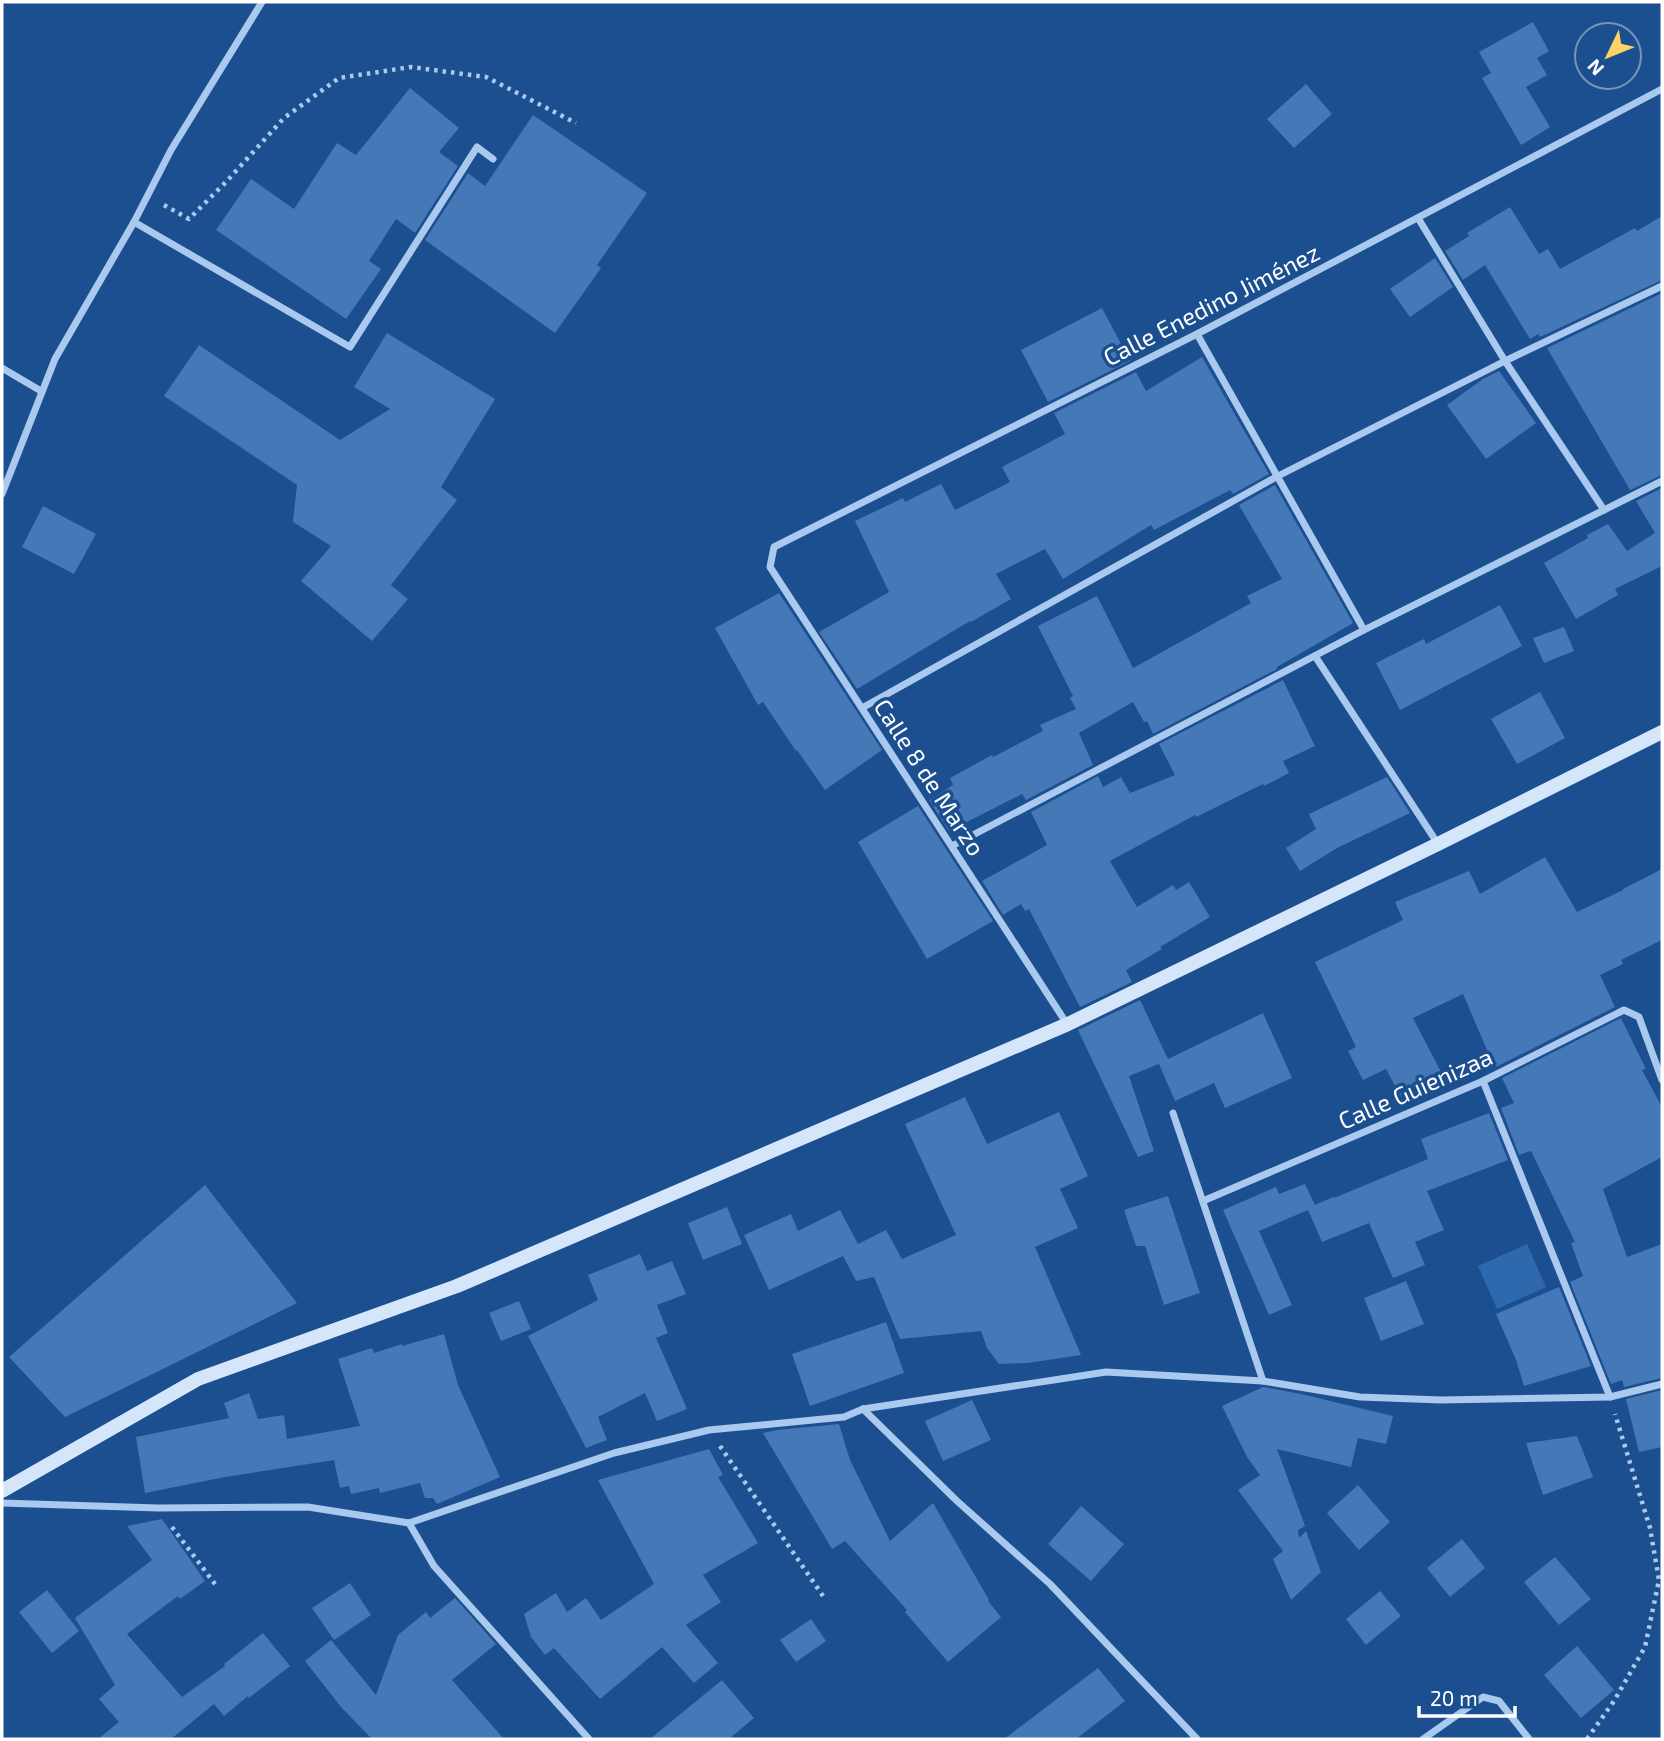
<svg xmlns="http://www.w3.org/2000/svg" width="1664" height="1741" font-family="'Exo 2',sans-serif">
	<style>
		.green { fill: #2e69ad }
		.building { fill: #4478b7 }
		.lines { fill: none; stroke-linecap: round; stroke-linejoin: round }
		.path { stroke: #a9c9ee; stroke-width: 4.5; stroke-dasharray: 3.5 5; stroke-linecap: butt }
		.street { stroke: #a9c9ee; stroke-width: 7 }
		.secondary { stroke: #d6e6fa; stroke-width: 14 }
		.labels { text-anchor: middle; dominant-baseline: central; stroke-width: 7; stroke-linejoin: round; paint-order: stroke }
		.street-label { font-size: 24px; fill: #fff; stroke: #1b4f8f }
	</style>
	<rect width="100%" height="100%" fill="#1b4f8f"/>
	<path class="green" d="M 1527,1244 L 1546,1287 L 1497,1309 L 1478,1266 Z"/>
	<g class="building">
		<path d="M 1533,22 L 1549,51 L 1537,58 L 1547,75 L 1526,87 L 1550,127 L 1521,145 L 1482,78 L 1491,73 L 1479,52 Z"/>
		<path d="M 1306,84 L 1332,114 L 1294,148 L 1267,119 Z"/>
		<path d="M 410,88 L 459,128 L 439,152 L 458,166 L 415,233 L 396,219 L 369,261 L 381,269 L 346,319 L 216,230 L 251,179 L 294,209 L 337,143 L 356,155 Z"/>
		<path d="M 533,115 L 647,193 L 597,265 L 601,268 L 555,333 L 425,240 L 468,173 L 485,186 Z"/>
		<path d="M 1510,207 L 1539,254 L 1548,249 L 1560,269 L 1635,228 L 1637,231 L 1662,216 L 1662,280 L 1540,337 L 1538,334 L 1530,339 L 1485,265 L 1463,280 L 1445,251 L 1469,236 L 1467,233 Z"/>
		<path d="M 1435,258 L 1453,287 L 1410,317 L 1390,289 Z"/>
		<path d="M 1662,293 L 1662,475 L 1630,490 L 1547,348 Z"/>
		<path d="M 1102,308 L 1130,361 L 1048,402 L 1021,350 Z"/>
		<path d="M 387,333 L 495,399 L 441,487 L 457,500 L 391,585 L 408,599 L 372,641 L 301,581 L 331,546 L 293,522 L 297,485 L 164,396 L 199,345 L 340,440 L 390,409 L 354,387 Z"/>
		<path d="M 1202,357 L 1269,474 L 1233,494 L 1230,490 L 1154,530 L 1151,525 L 1063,579 L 1045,549 L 996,574 L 1011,599 L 971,622 L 970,621 L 857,689 L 819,632 L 889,592 L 855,521 L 903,498 L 905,502 L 941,484 L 955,510 L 1010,482 L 1002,467 L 1065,434 L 1054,413 L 1136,372 L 1146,391 Z"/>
		<path d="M 1499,371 L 1536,423 L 1486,459 L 1447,405 L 1483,379 Z"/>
		<path d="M 1275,485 L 1353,623 L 1277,667 L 1277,669 L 1153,734 L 1147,721 L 1144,722 L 1133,702 L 1079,733 L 1093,765 L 1026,800 L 1022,794 L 949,831 L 929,800 L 953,785 L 950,778 L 992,755 L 993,757 L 1043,731 L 1040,725 L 1076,709 L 1070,698 L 1073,696 L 1038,626 L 1097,596 L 1133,668 L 1251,603 L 1247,596 L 1282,579 L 1239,505 Z"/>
		<path d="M 1662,488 L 1662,566 L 1615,589 L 1618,595 L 1576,619 L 1544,563 L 1588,538 L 1587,535 L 1608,524 L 1627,551 L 1655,533 L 1636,501 Z"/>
		<path d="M 43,506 L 96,534 L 74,574 L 22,547 Z"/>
		<path d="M 779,593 L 882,750 L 825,790 L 797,750 L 796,751 L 763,702 L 758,705 L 715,628 Z"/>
		<path d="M 1500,605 L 1522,646 L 1400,710 L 1376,663 L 1424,639 L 1426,644 Z"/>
		<path d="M 1564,627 L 1574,651 L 1544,663 L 1533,638 Z"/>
		<path d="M 1283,680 L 1315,746 L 1283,761 L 1289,773 L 1264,786 L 1263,784 L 1196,817 L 1195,815 L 1110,861 L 1137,907 L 1173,885 L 1176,890 L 1189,882 L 1210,917 L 1160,947 L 1162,949 L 1126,970 L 1132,982 L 1080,1007 L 1029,909 L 1025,911 L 1021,904 L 1003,915 L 982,881 L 1047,845 L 1031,812 L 1098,776 L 1103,787 L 1121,777 L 1130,793 L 1175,775 L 1159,744 Z"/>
		<path d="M 1540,692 L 1565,738 L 1517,764 L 1491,719 Z"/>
		<path d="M 1387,777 L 1410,813 L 1337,848 L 1300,871 L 1286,848 L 1316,829 L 1309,814 Z"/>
		<path d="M 918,806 L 993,921 L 927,959 L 858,842 Z"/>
		<path d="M 1545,857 L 1577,912 L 1623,890 L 1623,889 L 1662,869 L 1662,940 L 1621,960 L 1623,964 L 1600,975 L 1615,1007 L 1496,1067 L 1491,1057 L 1490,1057 L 1463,994 L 1413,1018 L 1443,1076 L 1401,1097 L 1386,1069 L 1363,1080 L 1348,1051 L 1356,1047 L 1315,962 L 1403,920 L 1395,902 L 1469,871 L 1480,894 Z"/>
		<path d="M 1140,1000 L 1168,1059 L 1263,1013 L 1292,1078 L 1225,1108 L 1214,1083 L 1175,1101 L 1159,1064 L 1129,1076 L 1154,1151 L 1138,1157 L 1078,1030 Z"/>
		<path d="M 1621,1018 L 1646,1069 L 1642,1070 L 1662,1107 L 1662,1157 L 1603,1189 L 1627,1257 L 1662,1244 L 1662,1378 L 1624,1387 L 1622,1380 L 1611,1384 L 1570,1282 L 1583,1276 L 1571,1243 L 1575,1242 L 1531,1151 L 1519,1155 L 1501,1108 L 1514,1103 L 1502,1078 Z"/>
		<path d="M 965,1097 L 987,1144 L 1059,1112 L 1088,1176 L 1060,1189 L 1078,1228 L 1035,1247 L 1081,1355 L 1028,1363 L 999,1364 L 987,1348 L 981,1331 L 900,1339 L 874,1277 L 856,1281 L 843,1256 L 769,1290 L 744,1235 L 791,1214 L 798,1231 L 840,1210 L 858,1244 L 886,1230 L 902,1259 L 956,1235 L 905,1124 Z"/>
		<path d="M 1489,1113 L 1508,1160 L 1427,1191 L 1444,1230 L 1415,1242 L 1425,1265 L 1393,1278 L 1369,1223 L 1322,1242 L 1308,1210 L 1259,1231 L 1292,1305 L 1269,1315 L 1223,1210 L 1276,1187 L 1279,1194 L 1305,1184 L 1315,1205 L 1333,1197 L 1334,1198 L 1428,1159 L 1421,1139 Z"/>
		<path d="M 205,1185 L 297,1303 L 65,1417 L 9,1357 Z"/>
		<path d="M 1168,1196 L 1200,1293 L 1164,1305 L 1145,1246 L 1136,1246 L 1124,1210 Z"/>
		<path d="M 727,1207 L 742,1244 L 703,1260 L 688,1223 Z"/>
		<path d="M 640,1254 L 647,1271 L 672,1261 L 686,1294 L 657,1305 L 668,1333 L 656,1338 L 687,1409 L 657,1421 L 645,1393 L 598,1417 L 607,1440 L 586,1448 L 528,1336 L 598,1300 L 588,1275 Z"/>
		<path d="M 1406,1281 L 1424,1324 L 1381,1341 L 1364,1298 Z"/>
		<path d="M 1559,1287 L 1591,1366 L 1524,1386 L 1516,1360 L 1496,1314 Z"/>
		<path d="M 519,1301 L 531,1329 L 501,1341 L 489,1313 Z"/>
		<path d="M 886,1322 L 904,1373 L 810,1406 L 792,1354 Z"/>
		<path d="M 444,1334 L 458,1385 L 500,1477 L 437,1504 L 433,1498 L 425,1498 L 420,1483 L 380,1493 L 379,1488 L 351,1494 L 349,1486 L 340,1488 L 334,1460 L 225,1477 L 145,1493 L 136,1437 L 229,1418 L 224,1403 L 249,1393 L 258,1419 L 284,1415 L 287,1439 L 360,1426 L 338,1359 L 372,1348 L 374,1353 L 402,1344 L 402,1346 Z"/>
		<path d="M 1263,1387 L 1301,1394 L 1393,1416 L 1386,1444 L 1358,1438 L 1351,1467 L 1277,1449 L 1305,1526 L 1298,1530 L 1299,1538 L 1306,1531 L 1321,1572 L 1291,1600 L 1273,1559 L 1283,1551 L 1238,1490 L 1260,1475 L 1247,1457 L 1222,1406 Z"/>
		<path d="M 1662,1390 L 1662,1447 L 1639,1452 L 1626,1399 Z"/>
		<path d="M 972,1400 L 991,1440 L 943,1461 L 925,1421 Z"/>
		<path d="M 839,1424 L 850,1460 L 890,1541 L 933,1503 L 989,1600 L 988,1601 L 1001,1617 L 948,1662 L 905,1612 L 907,1610 L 845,1541 L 832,1549 L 763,1433 L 777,1430 Z"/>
		<path d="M 1577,1436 L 1593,1477 L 1543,1495 L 1526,1443 Z"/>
		<path d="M 709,1449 L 723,1475 L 718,1477 L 758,1543 L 703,1575 L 721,1602 L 686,1625 L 718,1663 L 694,1683 L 662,1647 L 600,1699 L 554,1648 L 545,1655 L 531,1637 L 524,1614 L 556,1593 L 567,1612 L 586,1598 L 601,1620 L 654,1584 L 598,1480 Z"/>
		<path d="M 1358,1485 L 1390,1522 L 1359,1550 L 1327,1513 Z"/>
		<path d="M 1081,1506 L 1124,1544 L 1091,1581 L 1048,1544 Z"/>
		<path d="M 162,1519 L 205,1581 L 180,1599 L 178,1596 L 127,1634 L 182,1697 L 225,1666 L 224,1664 L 263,1633 L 290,1666 L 249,1698 L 248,1696 L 224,1716 L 214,1704 L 171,1739 L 98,1739 L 119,1722 L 99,1699 L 115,1685 L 75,1618 L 152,1560 L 127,1526 Z"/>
		<path d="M 1462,1539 L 1485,1568 L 1450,1597 L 1427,1568 Z"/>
		<path d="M 1555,1557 L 1591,1599 L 1559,1625 L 1524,1582 Z"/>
		<path d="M 350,1583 L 371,1615 L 334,1640 L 312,1608 Z"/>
		<path d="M 47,1590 L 79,1631 L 52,1653 L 19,1612 Z"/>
		<path d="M 1380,1591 L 1401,1616 L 1366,1645 L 1346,1619 Z"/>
		<path d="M 455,1598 L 496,1644 L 452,1680 L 504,1739 L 372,1739 L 341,1707 L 305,1661 L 331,1640 L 376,1695 L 398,1635 L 426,1612 L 430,1618 Z"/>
		<path d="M 811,1619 L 826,1641 L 796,1662 L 780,1640 Z"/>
		<path d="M 1577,1646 L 1614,1690 L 1581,1718 L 1544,1675 Z"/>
		<path d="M 1098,1668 L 1125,1701 L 1076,1739 L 1004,1739 Z"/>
		<path d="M 722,1680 L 754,1718 L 729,1739 L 650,1739 Z"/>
	</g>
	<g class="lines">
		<g class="path">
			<path d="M 164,205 L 189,219 L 226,182 L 284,118 L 339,78 L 411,67 L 486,77 L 576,123"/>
			<path d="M 720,1446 L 823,1596"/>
			<path d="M 172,1527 L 218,1588"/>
			<path d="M 1587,1739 L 1614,1701 L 1645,1647 L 1659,1580 L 1650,1528 L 1615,1414"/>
		</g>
		<g class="street">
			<path d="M 1418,218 L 1505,361 L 1604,510"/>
			<path d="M 134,222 L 350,347 L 477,147 L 493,159"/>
			<path d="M 1197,334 L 1364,630"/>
			<path d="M 2,368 L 41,391"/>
			<path d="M 2,494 L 55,359 L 134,222 L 171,150 L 262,2"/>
			<path d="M 1315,656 L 1438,844"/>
			<path d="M 862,708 L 1278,476 L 1505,361 L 1662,286"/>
			<path d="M 952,846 L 1364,630 L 1662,481"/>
			<path d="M 1067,1024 L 770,567 L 774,547 L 1197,334 L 1662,89"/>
			<path d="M 1483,1081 L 1610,1397"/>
			<path d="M 1173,1113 L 1263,1381"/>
			<path d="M 1203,1201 L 1483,1081 L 1624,1010 L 1639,1017 L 1662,1080"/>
			<path d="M 863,1409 L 957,1501 L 1050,1584 L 1197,1739"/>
			<path d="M 2,1503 L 158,1508 L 308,1507 L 409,1523"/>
			<path d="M 589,1739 L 434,1566 L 409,1523 L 614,1453 L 709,1430 L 844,1417 L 863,1409 L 1106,1372 L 1263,1381 L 1360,1397 L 1441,1400 L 1610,1397 L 1662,1384"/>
			<path d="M 1423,1739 L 1483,1697 L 1499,1701 L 1529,1739"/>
		</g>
		<path class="secondary" d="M 2,1491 L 198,1379 L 457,1286 L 1068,1024 L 1438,844 L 1662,732"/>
	</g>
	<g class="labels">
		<g class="street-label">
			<text transform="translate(1211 304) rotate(-27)">Calle Enedino Jiménez</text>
			<text transform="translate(930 777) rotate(57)">Calle 8 de Marzo</text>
			<text transform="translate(1415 1088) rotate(-24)">Calle Guienizaa</text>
		</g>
	</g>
	<rect width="1664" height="1741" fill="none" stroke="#ffffff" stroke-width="7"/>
	<g transform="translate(1608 56) rotate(227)"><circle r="33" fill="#1b4f8f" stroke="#7695bc" stroke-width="2"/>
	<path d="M0-5L12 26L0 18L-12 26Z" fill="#ffd166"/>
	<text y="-10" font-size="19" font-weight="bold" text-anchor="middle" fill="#ffffff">N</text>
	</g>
	<path d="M1419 1706v10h96v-10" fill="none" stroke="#ffffff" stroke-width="3.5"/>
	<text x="1430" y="1706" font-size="21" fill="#ffffff" stroke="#1b4f8f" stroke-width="5" paint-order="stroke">20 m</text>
</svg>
